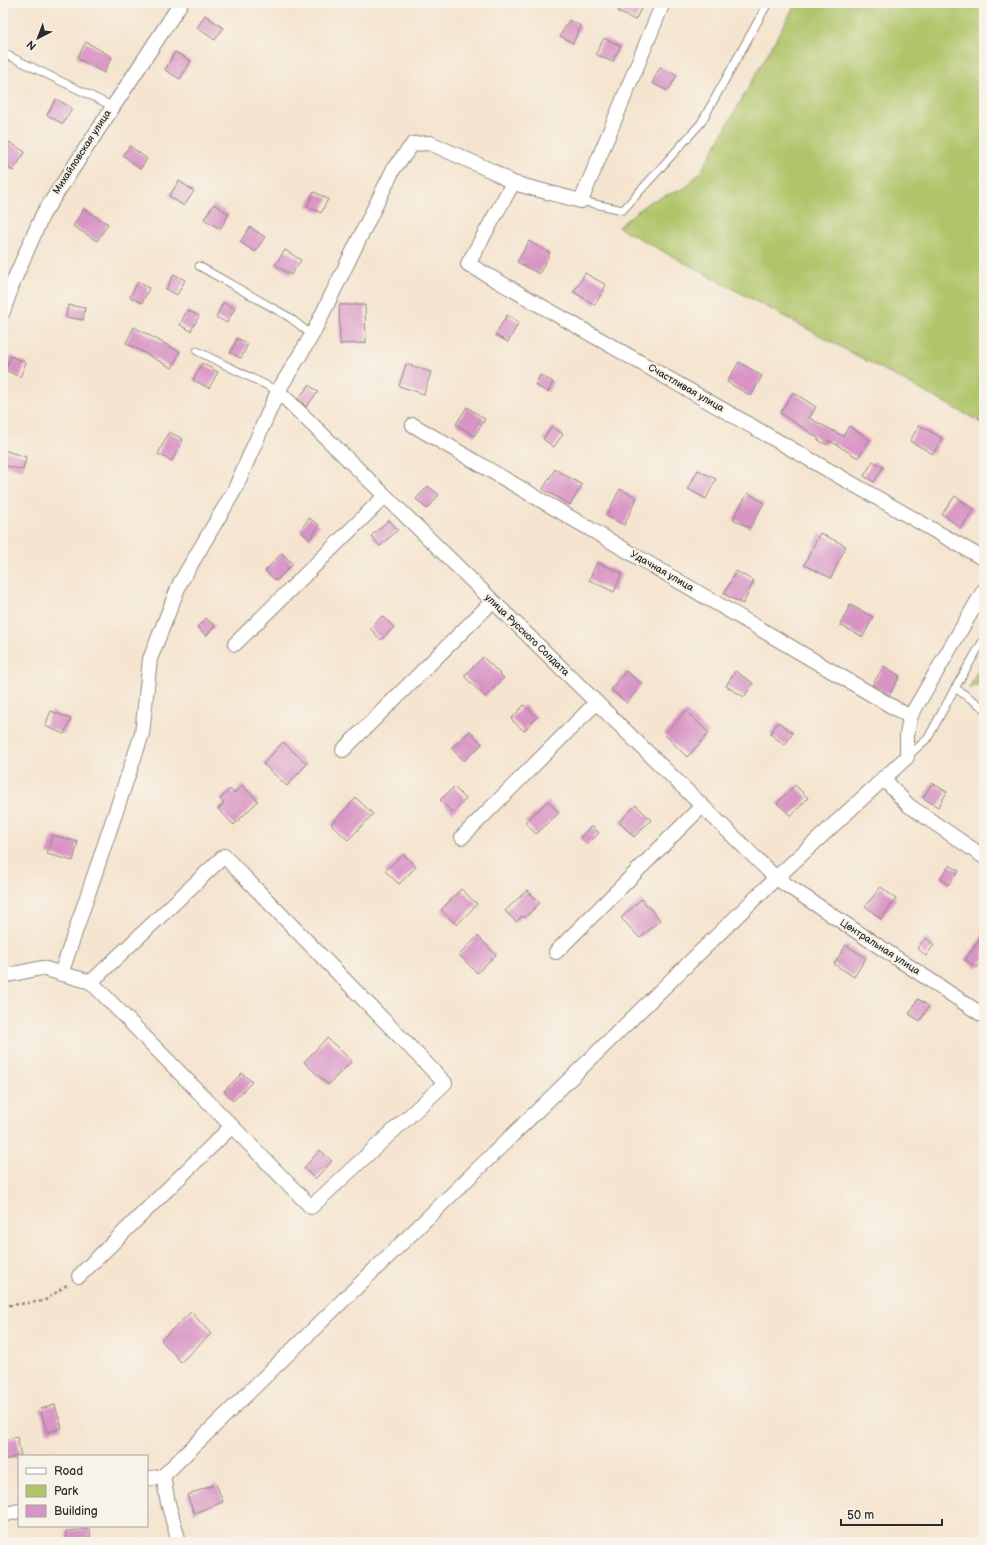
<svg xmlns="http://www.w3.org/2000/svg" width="987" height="1545" font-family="'Balsamiq Sans',sans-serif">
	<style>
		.green { fill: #b0c56a; stroke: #6e784a }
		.building { fill: #d894c5 }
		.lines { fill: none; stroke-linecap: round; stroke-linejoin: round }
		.lane-casing { stroke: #90887d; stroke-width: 9 }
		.street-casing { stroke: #90887d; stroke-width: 16 }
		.path { stroke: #90887d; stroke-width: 2.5; stroke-dasharray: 3 3; stroke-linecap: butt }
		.lane { stroke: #fff; stroke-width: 7 }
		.street { stroke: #fff; stroke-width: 14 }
		.labels { text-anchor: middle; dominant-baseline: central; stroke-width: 4; stroke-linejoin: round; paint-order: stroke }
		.street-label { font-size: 10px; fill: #2b2b2b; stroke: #f7f3e8 }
	</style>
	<rect width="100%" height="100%" fill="#f7f3e8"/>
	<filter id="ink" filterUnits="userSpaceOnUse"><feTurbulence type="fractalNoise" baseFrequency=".025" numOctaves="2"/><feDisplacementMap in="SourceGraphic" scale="8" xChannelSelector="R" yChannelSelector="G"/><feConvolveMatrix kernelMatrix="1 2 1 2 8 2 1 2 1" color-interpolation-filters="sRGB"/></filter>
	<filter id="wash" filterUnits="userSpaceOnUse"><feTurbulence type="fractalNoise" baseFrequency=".012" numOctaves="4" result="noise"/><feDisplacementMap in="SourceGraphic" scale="16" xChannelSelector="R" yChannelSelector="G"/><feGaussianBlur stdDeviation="0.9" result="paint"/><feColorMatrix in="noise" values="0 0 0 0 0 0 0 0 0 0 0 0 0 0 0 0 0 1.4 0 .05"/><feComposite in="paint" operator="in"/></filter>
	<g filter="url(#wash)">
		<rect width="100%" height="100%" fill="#f5e4cf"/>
		<g class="green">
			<path d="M 796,3 L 984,3 L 984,424 L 618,227 L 649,202 L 685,188 L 702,170 Z"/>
			<path d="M 984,657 L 984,681 L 969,689 Z"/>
		</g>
		<g id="blocks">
			<g class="building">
				<path d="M 623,3 L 644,3 L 635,20 L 618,12 Z"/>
				<path d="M 205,15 L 223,28 L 215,40 L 197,28 Z"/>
				<path d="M 569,20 L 581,26 L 573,43 L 560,36 Z"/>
				<path d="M 604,38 L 621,46 L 612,62 L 596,54 Z"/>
				<path d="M 86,42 L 112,57 L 104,73 L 77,58 Z"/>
				<path d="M 175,52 L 191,61 L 180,79 L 165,70 Z"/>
				<path d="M 660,67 L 677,75 L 668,91 L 652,83 Z"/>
				<path d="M 56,99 L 72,108 L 63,124 L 47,115 Z"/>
				<path d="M 9,142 L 25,152 L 13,171 L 3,164 L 3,152 Z"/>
				<path d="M 130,146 L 147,159 L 140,169 L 123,155 Z"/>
				<path d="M 179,181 L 194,191 L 184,206 L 169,196 Z"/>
				<path d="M 314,192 L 328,199 L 321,213 L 307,206 Z"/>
				<path d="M 214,204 L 229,214 L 220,229 L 204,219 Z"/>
				<path d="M 84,209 L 108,224 L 97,241 L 73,226 Z"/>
				<path d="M 250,227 L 265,237 L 255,252 L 240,242 Z"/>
				<path d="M 529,241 L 550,253 L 539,274 L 517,262 Z"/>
				<path d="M 285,250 L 301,260 L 291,275 L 275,265 Z"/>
				<path d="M 585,273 L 606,285 L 595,305 L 574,292 Z"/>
				<path d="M 174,274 L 185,280 L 177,295 L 166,289 Z"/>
				<path d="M 138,282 L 149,288 L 142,303 L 130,297 Z"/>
				<path d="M 223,303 L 235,308 L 227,323 L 216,317 Z"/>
				<path d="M 68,305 L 85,308 L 83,320 L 66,317 Z"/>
				<path d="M 339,305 L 365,305 L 366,343 L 340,344 Z"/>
				<path d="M 187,310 L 199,316 L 191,331 L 180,325 Z"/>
				<path d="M 507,315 L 519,322 L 508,342 L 495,335 Z"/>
				<path d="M 134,327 L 180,352 L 172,368 L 126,343 Z"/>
				<path d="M 237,338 L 248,344 L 241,358 L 230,353 Z"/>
				<path d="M 11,356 L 26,363 L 20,377 L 5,370 Z"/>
				<path d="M 739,362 L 762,376 L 751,396 L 727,382 Z"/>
				<path d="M 202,363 L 218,372 L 209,388 L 193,380 Z"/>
				<path d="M 406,364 L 431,372 L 424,394 L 399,386 Z"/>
				<path d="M 540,375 L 553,382 L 548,392 L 535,385 Z"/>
				<path d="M 309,385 L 318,392 L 306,407 L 298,399 Z"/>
				<path d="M 793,392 L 816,407 L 809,418 L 843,436 L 849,426 L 870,440 L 858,458 L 829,440 L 827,445 L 818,440 L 818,438 L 780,413 Z"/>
				<path d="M 467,407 L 485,419 L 474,436 L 456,424 Z"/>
				<path d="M 919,425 L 942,438 L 933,454 L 910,441 Z"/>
				<path d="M 552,426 L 563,434 L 554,447 L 543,439 Z"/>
				<path d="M 169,432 L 183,439 L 172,461 L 158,454 Z"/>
				<path d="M 3,450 L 26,457 L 23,470 L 3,465 Z"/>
				<path d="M 873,461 L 883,467 L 874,482 L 864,476 Z"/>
				<path d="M 555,469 L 582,485 L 570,505 L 543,489 Z"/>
				<path d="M 698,470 L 716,479 L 706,499 L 688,489 Z"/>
				<path d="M 428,486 L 439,495 L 427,509 L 416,499 Z"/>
				<path d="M 620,489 L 637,498 L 624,525 L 606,516 Z"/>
				<path d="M 748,493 L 764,503 L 750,528 L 733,519 Z"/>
				<path d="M 955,496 L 974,509 L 961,528 L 942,514 Z"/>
				<path d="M 309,518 L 319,525 L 310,539 L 300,531 Z"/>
				<path d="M 389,520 L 398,530 L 380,546 L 371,536 Z"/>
				<path d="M 820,533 L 846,546 L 831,578 L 804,565 Z"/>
				<path d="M 282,553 L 293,564 L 276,581 L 265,571 Z"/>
				<path d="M 597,562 L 622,573 L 614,592 L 589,580 Z"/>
				<path d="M 736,571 L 754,581 L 743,604 L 724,594 Z"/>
				<path d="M 850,605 L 873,617 L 863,637 L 840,625 Z"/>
				<path d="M 382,616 L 394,627 L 381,640 L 370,628 Z"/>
				<path d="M 206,618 L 215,626 L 206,636 L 197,627 Z"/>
				<path d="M 483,657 L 504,678 L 485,697 L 464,676 Z"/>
				<path d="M 884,666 L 900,676 L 889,695 L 872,685 Z"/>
				<path d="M 626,671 L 642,684 L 627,703 L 611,690 Z"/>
				<path d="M 735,671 L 753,683 L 744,697 L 726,686 Z"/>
				<path d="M 524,705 L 537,717 L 524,731 L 511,719 Z"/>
				<path d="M 51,711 L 71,719 L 64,734 L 45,726 Z"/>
				<path d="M 686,711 L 709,733 L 687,757 L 664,734 Z"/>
				<path d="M 778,722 L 793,733 L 785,745 L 770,734 Z"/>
				<path d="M 470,731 L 482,744 L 464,761 L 451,748 Z"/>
				<path d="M 283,742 L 307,764 L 287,786 L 263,764 Z"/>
				<path d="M 932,783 L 947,792 L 938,807 L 923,798 Z"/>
				<path d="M 242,785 L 258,801 L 234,825 L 218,809 L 224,803 L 220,799 L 230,789 L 234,793 Z"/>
				<path d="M 795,785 L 808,798 L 791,816 L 777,803 Z"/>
				<path d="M 454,787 L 466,799 L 453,813 L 440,800 Z"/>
				<path d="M 356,798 L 373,814 L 348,840 L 331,824 Z"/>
				<path d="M 548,801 L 559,813 L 536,834 L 525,822 Z"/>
				<path d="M 636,805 L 651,820 L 634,837 L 619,822 Z"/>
				<path d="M 592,826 L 599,833 L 587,845 L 580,837 Z"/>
				<path d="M 52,835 L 78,842 L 73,861 L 47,854 Z"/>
				<path d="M 403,854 L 416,867 L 399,884 L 385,871 Z"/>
				<path d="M 950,865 L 959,871 L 948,885 L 940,878 Z"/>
				<path d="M 881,887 L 896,899 L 881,919 L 865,906 Z"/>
				<path d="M 461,889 L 477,904 L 457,925 L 441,910 Z"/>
				<path d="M 527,890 L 540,903 L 524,918 L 522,916 L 516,922 L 505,911 Z"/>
				<path d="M 641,899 L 660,920 L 640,938 L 621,918 Z"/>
				<path d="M 984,933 L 984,958 L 977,968 L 965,960 Z"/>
				<path d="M 478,936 L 496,955 L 477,973 L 459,955 Z"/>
				<path d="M 926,938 L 934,945 L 926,956 L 917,948 Z"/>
				<path d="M 846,945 L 866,958 L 854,977 L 834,964 Z"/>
				<path d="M 918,999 L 929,1006 L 920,1021 L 909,1014 Z"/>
				<path d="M 327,1038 L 352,1061 L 328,1085 L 304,1062 Z"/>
				<path d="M 242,1073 L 252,1082 L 233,1101 L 224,1091 Z"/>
				<path d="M 320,1150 L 332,1161 L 315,1179 L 304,1168 Z"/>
				<path d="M 191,1312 L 211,1334 L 181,1362 L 161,1340 Z"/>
				<path d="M 55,1405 L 62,1428 L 47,1432 L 40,1409 Z"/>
				<path d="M 17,1437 L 21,1456 L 3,1460 L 3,1440 Z"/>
				<path d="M 216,1484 L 223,1502 L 194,1513 L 187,1495 Z"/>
				<path d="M 90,1529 L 91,1542 L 67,1542 L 66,1531 Z"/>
			</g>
		</g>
	</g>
	<g filter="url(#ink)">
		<use href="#blocks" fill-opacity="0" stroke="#90887d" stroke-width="1"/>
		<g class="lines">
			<defs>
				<g id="lane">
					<path d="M 3,53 L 112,106"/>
					<path d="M 581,201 L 623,210 L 701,123 L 768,3"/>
					<path d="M 199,266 L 289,317 L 312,335"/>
					<path d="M 197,351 L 278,391"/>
					<path d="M 955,688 L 984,639"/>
					<path d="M 907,757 L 928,738 L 955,688 L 984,708"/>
				</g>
				<g id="street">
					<path d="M 513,183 L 468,264 L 984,559"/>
					<path d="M 3,312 L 14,280 L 43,214 L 181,3"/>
					<path d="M 278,391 L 776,878 L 984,1016"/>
					<path d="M 413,425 L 910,717"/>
					<path d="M 235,644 L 385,496"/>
					<path d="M 343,750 L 493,601"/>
					<path d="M 883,778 L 908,805 L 984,857"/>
					<path d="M 462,837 L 596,703"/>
					<path d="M 556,952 L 702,806"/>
					<path d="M 61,974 L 142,734 L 150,659 L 180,583 L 234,491 L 278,391 L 312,335 L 394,168 L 413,144 L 430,143 L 492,171 L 513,183 L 581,201 L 663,3"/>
					<path d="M 3,976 L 42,968 L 91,982 L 311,1207 L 445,1083 L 224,856 L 91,982"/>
					<path d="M 79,1276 L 232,1126"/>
					<path d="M 163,1476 L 168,1503 L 179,1542"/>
					<path d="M 147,1479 L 163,1476 L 776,878 L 907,757 L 907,735 L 910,717 L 984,590"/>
					<path d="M 3,1515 L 19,1511"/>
				</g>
			</defs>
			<use href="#lane" class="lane-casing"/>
			<use href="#street" class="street-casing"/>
			<path class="path" d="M 3,1306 L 44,1301 L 68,1284"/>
			<use href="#lane" class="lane"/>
			<use href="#street" class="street"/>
		</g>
	</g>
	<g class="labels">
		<g class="street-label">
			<text transform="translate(82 152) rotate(-57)">Михайловская улица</text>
			<text transform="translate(686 388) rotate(30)">Счастливая улица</text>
			<text transform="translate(662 571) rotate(30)">Удачная улица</text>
			<text transform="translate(527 635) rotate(44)">улица Русского Солдата</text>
			<text transform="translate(880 947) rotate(33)">Центральная улица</text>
		</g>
	</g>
	<rect width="987" height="1545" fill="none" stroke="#f7f3e8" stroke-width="16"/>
	<rect x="18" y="1455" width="130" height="72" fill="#f7f3e8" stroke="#a5a39c"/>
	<rect x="26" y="1468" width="20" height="6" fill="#ffffff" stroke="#a5a39c"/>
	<text x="54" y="1475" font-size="12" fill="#2b2b2b">Road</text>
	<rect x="26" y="1485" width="20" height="12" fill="#b0c56a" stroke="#a5a39c"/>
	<text x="54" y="1495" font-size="12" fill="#2b2b2b">Park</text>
	<rect x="26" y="1505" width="20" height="12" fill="#d894c5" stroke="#a5a39c"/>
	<text x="54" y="1515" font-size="12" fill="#2b2b2b">Building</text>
	<g transform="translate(38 38) rotate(222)" stroke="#f7f3e8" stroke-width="3" paint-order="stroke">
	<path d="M0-3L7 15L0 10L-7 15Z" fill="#2b2b2b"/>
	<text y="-6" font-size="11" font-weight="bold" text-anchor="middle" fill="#2b2b2b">N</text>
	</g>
	<path d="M841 1519v6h101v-6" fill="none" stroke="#2b2b2b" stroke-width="2"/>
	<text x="847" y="1519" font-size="12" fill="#2b2b2b" stroke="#f7f3e8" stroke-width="3" paint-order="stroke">50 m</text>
</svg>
